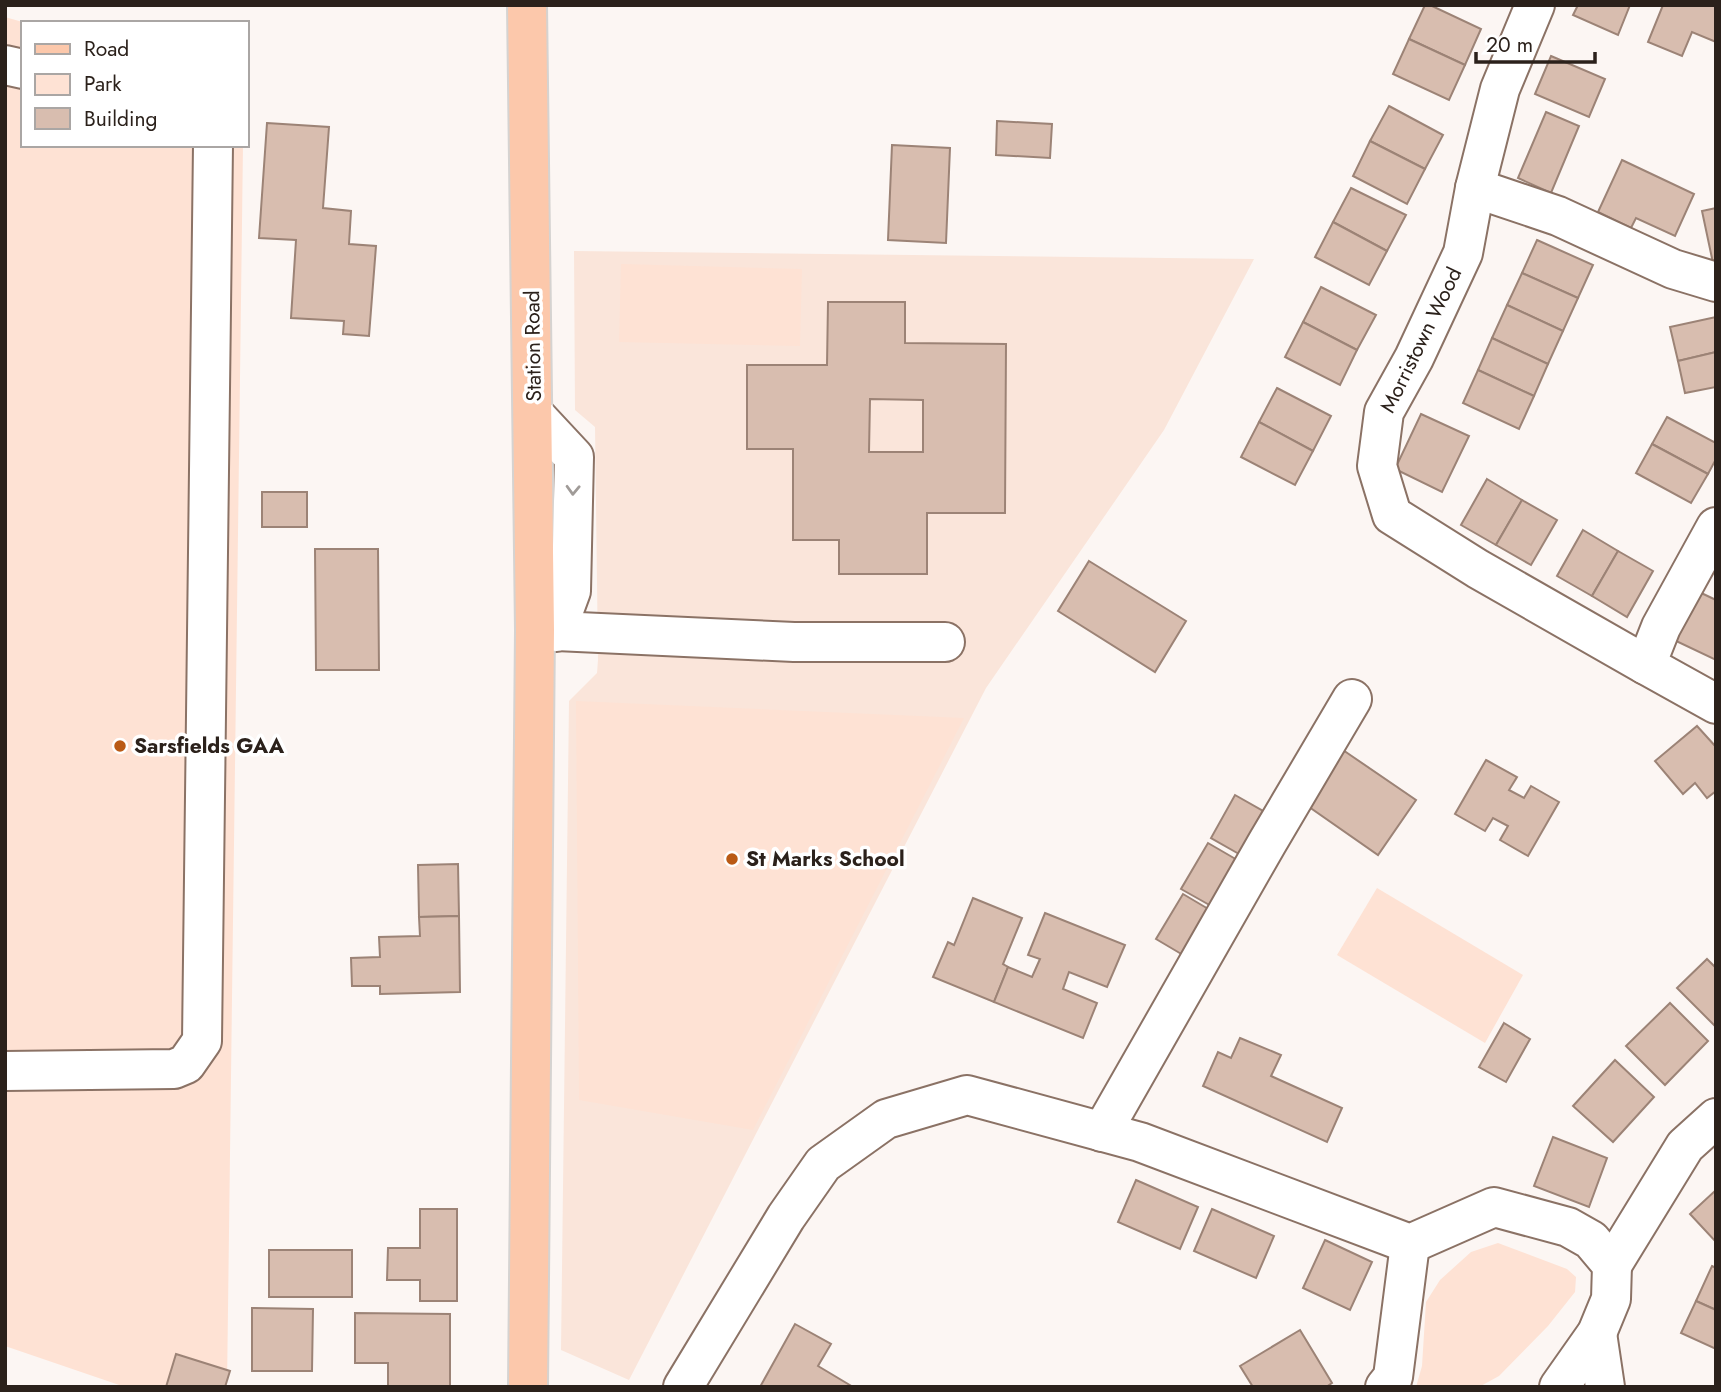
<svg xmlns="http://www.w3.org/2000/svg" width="1721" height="1392" font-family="Jost,sans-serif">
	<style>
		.built { fill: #fae5da }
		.green { fill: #fee2d4 }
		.building { fill: #d8bdaf; stroke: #9c8376; stroke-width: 2; fill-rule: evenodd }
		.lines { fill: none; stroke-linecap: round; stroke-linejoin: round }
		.minor-casing { stroke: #8b7265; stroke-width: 42 }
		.major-casing { stroke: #d5d3d1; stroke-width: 42 }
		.minor { stroke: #fff; stroke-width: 38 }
		.major { stroke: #fcc8ab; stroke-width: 38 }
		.oneway { stroke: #a09b98 }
		.poi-dot { fill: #ba5a15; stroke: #fff; stroke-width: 2.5 }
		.labels { text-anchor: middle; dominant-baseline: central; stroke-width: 7; stroke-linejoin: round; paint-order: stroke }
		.street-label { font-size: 21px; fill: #2b211b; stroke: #fff }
		.poi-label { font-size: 21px; font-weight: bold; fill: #2b211b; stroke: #fff; text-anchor: start }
	</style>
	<rect width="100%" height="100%" fill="#fcf6f3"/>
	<path class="built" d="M 574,251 L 1254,259 L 1164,430 L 986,688 L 629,1380 L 561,1350 L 569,701 L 597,673 L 598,660 L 595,427 L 575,410 Z"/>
	<g class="green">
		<path d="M 5,17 L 26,23 L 23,23 L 23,145 L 243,145 L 227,1387 L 125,1387 L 5,1346 Z"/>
		<path d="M 621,264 L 802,269 L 800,346 L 619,342 Z"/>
		<path d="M 576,701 L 964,718 L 753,1130 L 579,1100 Z"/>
		<path d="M 1377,888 L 1523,975 L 1485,1043 L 1337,955 Z"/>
		<path d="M 1498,1243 L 1567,1269 L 1576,1277 L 1575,1292 L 1548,1326 L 1499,1376 L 1479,1387 L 1416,1387 L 1422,1366 L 1426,1302 L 1440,1280 L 1471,1252 Z"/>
	</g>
	<g class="building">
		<path d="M 1425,5 L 1430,5 L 1481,29 L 1465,65 L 1409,39 Z"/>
		<path d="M 1578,5 L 1630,5 L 1618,35 L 1573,15 Z"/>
		<path d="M 1663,5 L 1716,5 L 1716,42 L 1692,32 L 1682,56 L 1648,42 Z"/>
		<path d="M 1409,39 L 1465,65 L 1449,100 L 1393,74 Z"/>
		<path d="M 1551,56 L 1605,79 L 1589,117 L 1535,94 Z"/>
		<path d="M 1389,106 L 1443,135 L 1425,169 L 1370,141 Z"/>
		<path d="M 1546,112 L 1579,126 L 1551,193 L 1518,178 Z"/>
		<path d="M 997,121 L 1052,124 L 1050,158 L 996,155 Z"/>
		<path d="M 267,123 L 329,127 L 323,208 L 351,211 L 349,244 L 376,246 L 369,336 L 343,334 L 344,321 L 291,318 L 296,240 L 259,238 Z"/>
		<path d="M 1370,141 L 1425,169 L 1407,204 L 1353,176 Z"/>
		<path d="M 892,145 L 950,148 L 946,243 L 888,240 Z"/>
		<path d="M 1622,160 L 1694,194 L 1675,236 L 1636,218 L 1631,228 L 1598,212 Z"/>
		<path d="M 1351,188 L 1406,215 L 1387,251 L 1333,222 Z"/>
		<path d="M 1716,208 L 1716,262 L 1713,263 L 1702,211 Z"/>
		<path d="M 1333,222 L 1387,251 L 1369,285 L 1315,257 Z"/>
		<path d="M 1537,240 L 1593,265 L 1578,298 L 1522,273 Z"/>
		<path d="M 1522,273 L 1578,298 L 1563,331 L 1507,305 Z"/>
		<path d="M 1321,287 L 1376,315 L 1357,350 L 1303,322 Z"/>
		<path d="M 828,302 L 905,302 L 905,343 L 1006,344 L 1005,513 L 927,513 L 927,574 L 839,574 L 839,540 L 793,540 L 793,449 L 747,449 L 747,365 L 827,365 ZM 870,399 L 923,400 L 923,452 L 869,452 Z"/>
		<path d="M 1507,305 L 1563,331 L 1548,364 L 1492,338 Z"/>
		<path d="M 1716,317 L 1716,352 L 1678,361 L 1670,327 Z"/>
		<path d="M 1303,322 L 1357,350 L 1340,385 L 1285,357 Z"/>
		<path d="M 1492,338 L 1548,364 L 1534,396 L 1478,370 Z"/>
		<path d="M 1716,352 L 1716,387 L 1685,393 L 1678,361 Z"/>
		<path d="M 1478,370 L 1534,396 L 1519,429 L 1463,403 Z"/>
		<path d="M 1277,388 L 1331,416 L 1313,451 L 1259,422 Z"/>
		<path d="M 1421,414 L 1469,436 L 1442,492 L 1395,469 Z"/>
		<path d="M 1667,417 L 1716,443 L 1716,459 L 1708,474 L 1652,444 Z"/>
		<path d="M 1259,422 L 1313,451 L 1295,485 L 1241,457 Z"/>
		<path d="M 1652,444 L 1708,474 L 1691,503 L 1636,473 Z"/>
		<path d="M 1487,479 L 1522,500 L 1496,545 L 1461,525 Z"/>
		<rect x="262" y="492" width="45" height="35"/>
		<path d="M 1522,500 L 1557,520 L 1531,565 L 1496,545 Z"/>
		<path d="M 1583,530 L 1618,551 L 1592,596 L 1557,576 Z"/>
		<path d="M 315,549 L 378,549 L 379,670 L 316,670 Z"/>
		<path d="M 1618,551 L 1653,571 L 1627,617 L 1592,596 Z"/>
		<path d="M 1089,561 L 1186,621 L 1155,672 L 1058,611 Z"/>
		<path d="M 1697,591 L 1716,600 L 1716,660 L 1674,640 Z"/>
		<path d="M 1697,726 L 1716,747 L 1716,791 L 1707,798 L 1695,783 L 1683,794 L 1655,761 Z"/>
		<path d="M 1340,748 L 1416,800 L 1378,855 L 1302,802 Z"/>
		<path d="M 1486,760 L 1517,777 L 1509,790 L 1524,798 L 1531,786 L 1559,802 L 1528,856 L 1500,840 L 1508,826 L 1493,818 L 1485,831 L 1455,814 Z"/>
		<path d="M 1235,795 L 1263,811 L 1239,854 L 1211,838 Z"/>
		<path d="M 1208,843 L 1239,861 L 1213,907 L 1181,889 Z"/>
		<path d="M 458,864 L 459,916 L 419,917 L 418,865 Z"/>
		<path d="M 1183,894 L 1210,910 L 1183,955 L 1156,939 Z"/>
		<path d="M 973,898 L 1022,918 L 1003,964 L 1008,967 L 994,1002 L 933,977 L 948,942 L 954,945 Z"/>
		<path d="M 1045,913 L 1125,945 L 1107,987 L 1069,972 L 1063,989 L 1097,1003 L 1083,1038 L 994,1002 L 1008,967 L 1032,977 L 1040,959 L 1028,955 Z"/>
		<path d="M 459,916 L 460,992 L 380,994 L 380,986 L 352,986 L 351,958 L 380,957 L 379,937 L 420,936 L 419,917 Z"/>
		<path d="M 1707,959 L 1716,968 L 1716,1027 L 1677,988 Z"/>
		<path d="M 1670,1003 L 1708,1041 L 1665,1085 L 1626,1046 Z"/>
		<path d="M 1504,1023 L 1530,1039 L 1506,1082 L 1479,1067 Z"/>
		<path d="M 1240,1038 L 1281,1055 L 1271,1076 L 1342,1108 L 1327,1142 L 1203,1086 L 1218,1052 L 1231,1058 Z"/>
		<path d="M 1615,1060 L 1654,1097 L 1613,1142 L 1573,1106 Z"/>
		<path d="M 1553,1137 L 1607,1158 L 1589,1207 L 1534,1186 Z"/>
		<path d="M 1136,1180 L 1198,1207 L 1180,1249 L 1118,1222 Z"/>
		<path d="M 1716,1190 L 1716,1242 L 1690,1214 Z"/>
		<path d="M 420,1209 L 457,1209 L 457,1301 L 420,1301 L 420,1280 L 387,1280 L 388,1248 L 420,1248 Z"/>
		<path d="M 1212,1209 L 1274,1236 L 1256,1278 L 1194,1251 Z"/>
		<path d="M 1325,1240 L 1372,1262 L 1350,1310 L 1303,1288 Z"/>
		<rect x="269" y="1250" width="83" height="47"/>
		<path d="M 1712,1266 L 1716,1268 L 1716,1310 L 1696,1301 Z"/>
		<path d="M 1696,1301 L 1716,1310 L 1716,1349 L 1681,1333 Z"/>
		<path d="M 252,1308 L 313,1309 L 312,1371 L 252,1371 Z"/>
		<path d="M 355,1313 L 450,1314 L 450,1387 L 388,1387 L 388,1363 L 355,1363 Z"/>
		<path d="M 795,1324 L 831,1344 L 818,1366 L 853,1387 L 760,1387 Z"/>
		<path d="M 1300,1330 L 1332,1383 L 1326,1387 L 1253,1387 L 1240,1366 Z"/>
		<path d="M 176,1354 L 230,1371 L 225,1387 L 166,1387 Z"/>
	</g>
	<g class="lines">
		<defs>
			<g id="minor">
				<path d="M 1535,5 L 1500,89 L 1475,188 L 1463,253 L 1414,358 L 1384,412 L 1377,466 L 1392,515 L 1478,569 L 1646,665"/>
				<path d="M 5,65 L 23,69"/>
				<path d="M 1475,188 L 1558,216 L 1673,269 L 1716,282"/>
				<path d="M 533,413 L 574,457 L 571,591 L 556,632"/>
				<path d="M 1716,527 L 1661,627 L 1646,665 L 1716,704"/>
				<path d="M 535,630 L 794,642 L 945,642"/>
				<path d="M 5,1071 L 174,1069 L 186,1064 L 202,1041 L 213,145"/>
				<path d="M 1102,1132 L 1267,843 L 1352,699"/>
				<path d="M 1612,1265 L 1685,1146 L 1716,1118"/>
				<path d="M 1597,1333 L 1605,1387"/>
				<path d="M 683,1387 L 786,1217 L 823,1164 L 886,1119 L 967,1095 L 1140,1142 L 1410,1244 L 1494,1207 L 1568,1227 L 1591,1240 L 1612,1265 L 1611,1299 L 1597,1333 L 1559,1387"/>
				<path d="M 1385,1387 L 1393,1377 L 1410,1244"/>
			</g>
			<path id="major" d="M 527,5 L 535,630 L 528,1387"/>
		</defs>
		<use href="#minor" class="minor-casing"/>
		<use href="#major" class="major-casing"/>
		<use href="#minor" class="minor"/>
		<use href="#major" class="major"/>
	</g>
	<defs><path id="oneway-chevron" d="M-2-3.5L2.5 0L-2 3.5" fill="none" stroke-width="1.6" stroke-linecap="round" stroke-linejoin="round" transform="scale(1.75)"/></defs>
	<use class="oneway" href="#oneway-chevron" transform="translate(573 490) rotate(92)"/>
	<g class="poi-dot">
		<circle cx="120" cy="746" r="7"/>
		<circle cx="732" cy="859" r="7"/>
	</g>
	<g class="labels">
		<g class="street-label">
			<text transform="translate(1421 340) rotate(-64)">Morristown Wood</text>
			<text transform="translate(533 346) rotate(-91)">Station Road</text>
		</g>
		<g class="poi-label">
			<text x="134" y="746">Sarsfields GAA</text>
			<text x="746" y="859">St Marks School</text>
		</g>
	</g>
	<rect width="1721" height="1392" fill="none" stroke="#2b211b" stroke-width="14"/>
	<rect x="21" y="21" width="228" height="126" fill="#ffffff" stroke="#aaa6a4" stroke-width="2"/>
	<rect x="35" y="44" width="35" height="10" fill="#fcc8ab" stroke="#aaa6a4" stroke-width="2"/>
	<text x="84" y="56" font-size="21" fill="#2b211b">Road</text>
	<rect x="35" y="74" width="35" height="21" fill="#fee2d4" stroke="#aaa6a4" stroke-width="2"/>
	<text x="84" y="91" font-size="21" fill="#2b211b">Park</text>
	<rect x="35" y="108" width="35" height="21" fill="#d8bdaf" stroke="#aaa6a4" stroke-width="2"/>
	<text x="84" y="126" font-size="21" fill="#2b211b">Building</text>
	<path d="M1476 52v10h119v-10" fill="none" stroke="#2b211b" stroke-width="3.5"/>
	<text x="1486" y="52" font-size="21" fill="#2b211b" stroke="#ffffff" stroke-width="5" paint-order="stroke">20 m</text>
</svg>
